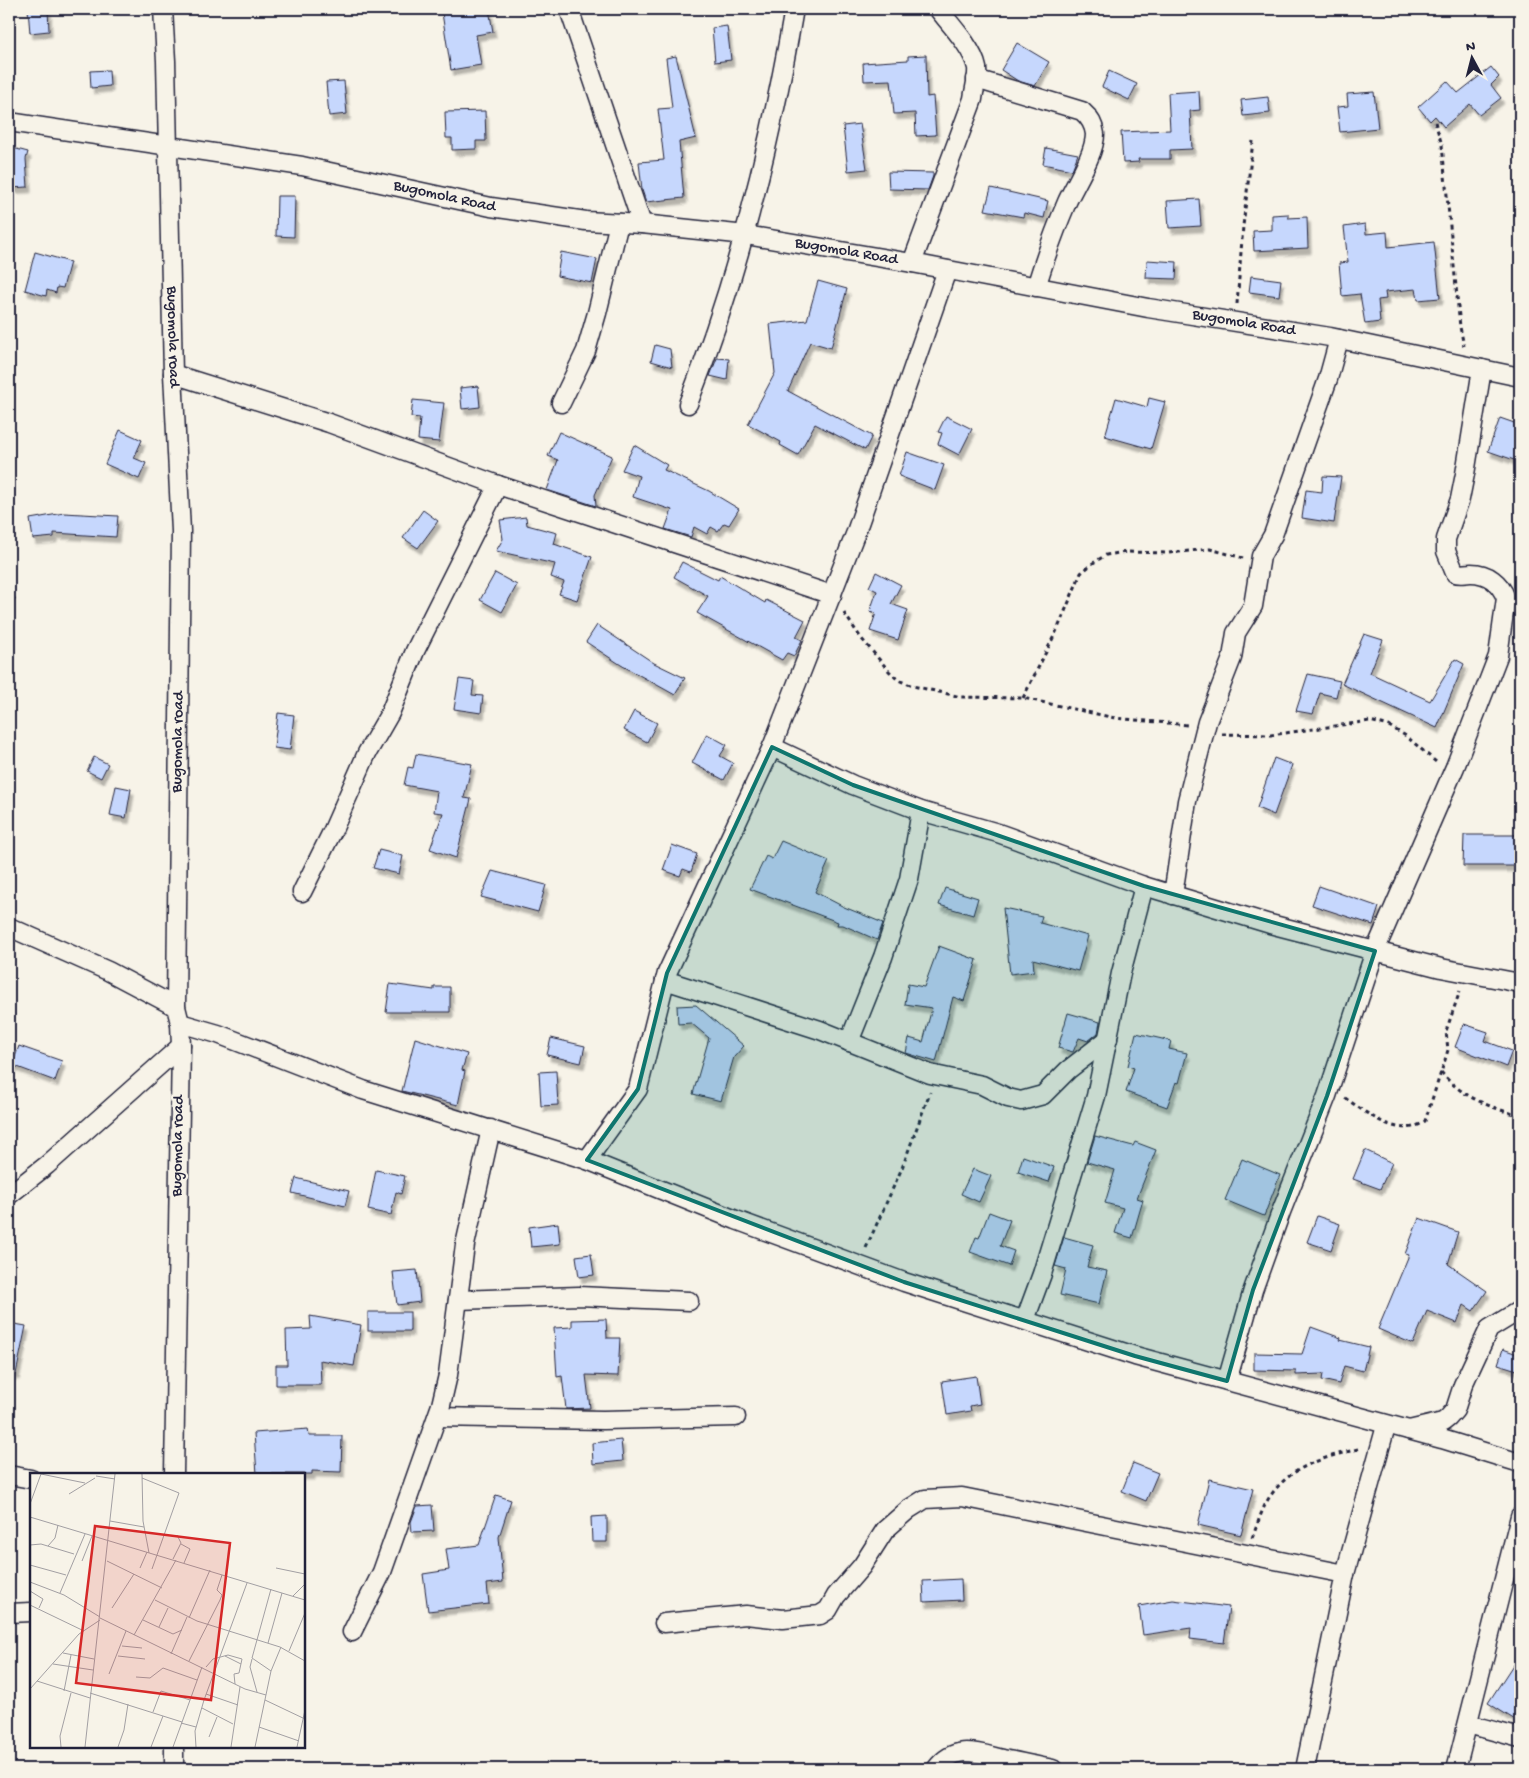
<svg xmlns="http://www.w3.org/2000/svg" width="1529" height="1778" font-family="'Gochi Hand',sans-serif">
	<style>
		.building { fill: #c6d7fd; stroke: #22223b; filter: url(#shadow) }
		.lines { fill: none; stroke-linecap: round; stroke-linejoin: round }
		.street-casing { stroke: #22223b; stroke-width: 21 }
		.path { stroke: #22223b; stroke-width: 3; stroke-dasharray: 4 4; stroke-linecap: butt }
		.street { stroke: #f7f3e8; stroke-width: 18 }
		.marked { fill: #0f766e; fill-opacity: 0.2; stroke: #0f766e; stroke-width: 4; stroke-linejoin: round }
		.labels { text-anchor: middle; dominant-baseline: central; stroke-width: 4.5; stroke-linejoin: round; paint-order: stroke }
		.street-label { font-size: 16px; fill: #22223b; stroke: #f7f3e8 }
		.inset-road { fill: none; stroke: #a29fa3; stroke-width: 1 }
		.view { fill: #d62828; fill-opacity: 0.15; stroke: #d62828; stroke-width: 2.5 }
		.inset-edge { fill: none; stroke: #22223b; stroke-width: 2.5 }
	</style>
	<defs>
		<filter id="shadow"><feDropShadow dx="3" dy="5.5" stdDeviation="1" flood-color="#0004"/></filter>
	</defs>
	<rect width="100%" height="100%" fill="#f7f3e8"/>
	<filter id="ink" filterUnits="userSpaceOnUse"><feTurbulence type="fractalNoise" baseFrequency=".02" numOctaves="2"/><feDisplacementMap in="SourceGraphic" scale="10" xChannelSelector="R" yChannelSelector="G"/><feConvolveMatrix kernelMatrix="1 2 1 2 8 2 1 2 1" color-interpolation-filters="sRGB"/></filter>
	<g filter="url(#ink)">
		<g class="building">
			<path d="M 28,9 L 48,9 L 49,31 L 30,33 Z"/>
			<path d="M 468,9 L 489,9 L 493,32 L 476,35 L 481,65 L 451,70 L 442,13 Z"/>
			<path d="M 727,26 L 731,60 L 715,62 L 712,28 Z"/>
			<path d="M 1017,43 L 1049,62 L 1035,86 L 1018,81 L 1001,70 Z"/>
			<path d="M 926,55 L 927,97 L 933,96 L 936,135 L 916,136 L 915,113 L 894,114 L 891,80 L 864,81 L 863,63 L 908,60 L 908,56 Z"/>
			<path d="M 676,56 L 696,138 L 679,142 L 684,198 L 646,202 L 642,190 L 639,162 L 664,160 L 658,109 L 672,108 L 666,58 Z"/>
			<path d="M 1491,67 L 1499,77 L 1491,85 L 1501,98 L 1479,115 L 1470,104 L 1444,127 L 1435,116 L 1430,121 L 1418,107 L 1447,81 L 1458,93 Z"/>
			<path d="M 109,70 L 110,86 L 91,88 L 90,71 Z"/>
			<path d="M 1109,71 L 1137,84 L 1129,100 L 1102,87 Z"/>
			<path d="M 344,81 L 347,114 L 329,116 L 326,82 Z"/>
			<path d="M 1199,91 L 1200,110 L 1190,111 L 1192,149 L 1170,150 L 1170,159 L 1138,159 L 1139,162 L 1123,163 L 1121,132 L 1170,130 L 1168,93 Z"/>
			<path d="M 1374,92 L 1378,128 L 1340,132 L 1337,107 L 1348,106 L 1347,94 Z"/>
			<path d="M 1268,97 L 1270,113 L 1243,116 L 1241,100 Z"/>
			<path d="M 485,111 L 486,141 L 476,141 L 476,149 L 452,150 L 452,138 L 446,138 L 445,112 Z"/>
			<path d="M 860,124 L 867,169 L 848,171 L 843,126 Z"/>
			<path d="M 9,147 L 28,152 L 26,159 L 28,187 L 9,188 Z"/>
			<path d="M 1046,148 L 1078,154 L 1072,170 L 1043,164 Z"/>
			<path d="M 888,172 L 933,173 L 933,176 L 928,190 L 889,189 Z"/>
			<path d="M 991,188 L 1048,201 L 1044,218 L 1024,213 L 1023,217 L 985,210 Z"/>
			<path d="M 277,196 L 295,196 L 294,237 L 276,236 Z"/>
			<path d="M 1199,199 L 1201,226 L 1169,228 L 1167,201 Z"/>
			<path d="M 1288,214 L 1288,218 L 1307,217 L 1308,248 L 1254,251 L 1253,231 L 1272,230 L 1272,215 Z"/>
			<path d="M 1365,224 L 1366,234 L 1387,232 L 1388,247 L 1434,242 L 1440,298 L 1418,300 L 1416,289 L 1385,292 L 1386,299 L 1378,300 L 1380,322 L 1365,324 L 1360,294 L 1342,296 L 1339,263 L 1348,262 L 1344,227 Z"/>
			<path d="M 35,252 L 70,262 L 63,288 L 57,287 L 56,293 L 47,290 L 46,296 L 25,290 Z"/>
			<path d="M 561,252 L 597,259 L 592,283 L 557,276 Z"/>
			<path d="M 1147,260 L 1177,262 L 1176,279 L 1146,278 Z"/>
			<path d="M 1251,276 L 1281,280 L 1279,296 L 1249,292 Z"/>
			<path d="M 818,281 L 847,289 L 831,348 L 810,342 L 788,391 L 872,436 L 865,450 L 815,424 L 798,455 L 780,445 L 781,442 L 748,424 L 775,373 L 770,324 L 807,320 Z"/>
			<path d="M 655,345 L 670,349 L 672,367 L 651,361 Z"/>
			<path d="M 717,358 L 729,359 L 727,380 L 710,376 Z"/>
			<path d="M 478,386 L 480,407 L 462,409 L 460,388 Z"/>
			<path d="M 1116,398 L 1147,407 L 1149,398 L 1165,402 L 1151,449 L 1105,436 Z"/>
			<path d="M 413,400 L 444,403 L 439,442 L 418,440 L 420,418 L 411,417 Z"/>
			<path d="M 946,416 L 972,429 L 959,455 L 938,444 L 942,433 L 938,432 Z"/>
			<path d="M 1500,418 L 1520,425 L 1520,462 L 1488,451 Z"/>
			<path d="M 120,430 L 142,440 L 134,458 L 146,463 L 139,479 L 105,464 Z"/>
			<path d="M 559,432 L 612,456 L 595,495 L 596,506 L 547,490 L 558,460 L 548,456 Z"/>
			<path d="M 634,445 L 667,465 L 664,470 L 709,491 L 739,509 L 729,525 L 724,523 L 718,531 L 711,527 L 707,534 L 694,527 L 691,537 L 665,529 L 672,510 L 633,497 L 639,476 L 622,470 Z"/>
			<path d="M 907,452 L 944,465 L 935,490 L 899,476 Z"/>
			<path d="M 1323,476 L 1341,477 L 1334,523 L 1302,518 L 1306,490 L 1322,492 Z"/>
			<path d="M 423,510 L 438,521 L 418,548 L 403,538 Z"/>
			<path d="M 64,513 L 118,516 L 116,537 L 54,533 L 54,537 L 33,539 L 30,519 Z"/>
			<path d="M 526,517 L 527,525 L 557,533 L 554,544 L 592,557 L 577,600 L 559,594 L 564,582 L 551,577 L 555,564 L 496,551 L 503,539 L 500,520 Z"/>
			<path d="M 682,562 L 718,580 L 720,576 L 765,603 L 766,600 L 805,620 L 796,637 L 802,640 L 794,656 L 787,653 L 782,660 L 697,613 L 708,596 L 674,577 Z"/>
			<path d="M 876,572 L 901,585 L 891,604 L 908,610 L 898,640 L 870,631 L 876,613 L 870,611 L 877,591 L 869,587 Z"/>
			<path d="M 495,573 L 517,585 L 502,612 L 480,600 Z"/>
			<path d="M 597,625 L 654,663 L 685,678 L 675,695 L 621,665 L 586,642 Z"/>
			<path d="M 1364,634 L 1383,640 L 1370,673 L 1430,701 L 1455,659 L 1464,664 L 1437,728 L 1342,684 Z"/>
			<path d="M 1308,674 L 1340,681 L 1336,697 L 1320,693 L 1313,714 L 1296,711 Z"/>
			<path d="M 459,679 L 474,681 L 472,695 L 483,696 L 481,713 L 454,709 Z"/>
			<path d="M 634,711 L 657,723 L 647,742 L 624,730 Z"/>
			<path d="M 278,713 L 294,715 L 290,750 L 274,748 Z"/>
			<path d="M 707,734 L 727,745 L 720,756 L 733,763 L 724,780 L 692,763 Z"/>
			<path d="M 416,754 L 472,764 L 464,798 L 471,799 L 456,858 L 430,849 L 443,813 L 434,812 L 437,791 L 404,785 L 408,767 L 413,768 Z"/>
			<path d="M 94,757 L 108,764 L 101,778 L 87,771 Z"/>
			<path d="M 1274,758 L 1292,765 L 1274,815 L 1257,808 Z"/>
			<path d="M 116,786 L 131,789 L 126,818 L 110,815 Z"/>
			<path d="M 1464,835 L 1520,835 L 1520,866 L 1463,866 Z"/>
			<path d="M 781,841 L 829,861 L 815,892 L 844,907 L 883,923 L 877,940 L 843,925 L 837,925 L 838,922 L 750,889 L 766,856 L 772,859 Z"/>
			<path d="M 672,845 L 697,854 L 691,872 L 683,869 L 680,876 L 663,870 Z"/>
			<path d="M 379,850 L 403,856 L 399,874 L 373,868 Z"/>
			<path d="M 492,871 L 546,885 L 538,912 L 481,897 Z"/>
			<path d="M 1319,886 L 1379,907 L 1373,925 L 1312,905 Z"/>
			<path d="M 945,888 L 978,898 L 973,915 L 939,905 Z"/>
			<path d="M 1003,908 L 1042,916 L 1040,923 L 1088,936 L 1078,971 L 1033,959 L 1034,971 L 1010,974 Z"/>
			<path d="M 939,946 L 977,960 L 964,1001 L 953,997 L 936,1062 L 906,1053 L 909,1038 L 923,1042 L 932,1008 L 905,1004 L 908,984 L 924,987 Z"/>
			<path d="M 390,984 L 434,990 L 434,987 L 450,987 L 450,1012 L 386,1012 Z"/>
			<path d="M 696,1005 L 744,1046 L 734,1057 L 721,1101 L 693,1094 L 709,1038 L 691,1023 L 678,1024 L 677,1006 Z"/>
			<path d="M 1068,1013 L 1100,1022 L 1098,1033 L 1088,1041 L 1079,1038 L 1073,1052 L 1058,1048 Z"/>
			<path d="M 1464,1024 L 1488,1032 L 1485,1041 L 1512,1051 L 1506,1067 L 1455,1047 Z"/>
			<path d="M 1136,1033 L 1171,1041 L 1169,1049 L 1187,1053 L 1179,1083 L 1176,1082 L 1167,1107 L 1126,1092 L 1134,1068 L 1128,1066 Z"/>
			<path d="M 415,1038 L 467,1054 L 462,1070 L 465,1071 L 458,1105 L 402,1091 Z"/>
			<path d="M 551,1038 L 585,1046 L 581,1063 L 547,1055 Z"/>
			<path d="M 19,1046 L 62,1061 L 55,1081 L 12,1065 Z"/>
			<path d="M 556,1071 L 558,1105 L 541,1106 L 539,1072 Z"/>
			<path d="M 1095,1136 L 1133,1146 L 1135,1142 L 1156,1150 L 1137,1198 L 1143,1200 L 1132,1238 L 1115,1233 L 1123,1208 L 1105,1203 L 1115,1170 L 1087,1162 Z"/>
			<path d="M 1365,1150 L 1392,1163 L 1380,1189 L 1353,1179 Z"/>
			<path d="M 1023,1156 L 1054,1167 L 1049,1182 L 1018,1172 Z"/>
			<path d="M 1242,1159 L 1280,1175 L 1264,1216 L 1225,1200 Z"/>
			<path d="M 973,1169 L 991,1176 L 979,1202 L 961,1194 Z"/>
			<path d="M 376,1170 L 405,1176 L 401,1194 L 396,1192 L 391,1215 L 368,1210 Z"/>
			<path d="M 296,1178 L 349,1191 L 345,1206 L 292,1193 Z"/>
			<path d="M 989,1212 L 1010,1220 L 1000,1246 L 1014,1251 L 1009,1266 L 970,1252 L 976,1237 L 979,1238 Z"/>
			<path d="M 1317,1216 L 1340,1224 L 1331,1250 L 1307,1242 Z"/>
			<path d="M 1419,1218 L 1458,1232 L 1448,1264 L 1487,1291 L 1473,1311 L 1464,1305 L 1457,1323 L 1427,1311 L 1413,1344 L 1378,1329 L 1409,1255 L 1405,1254 Z"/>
			<path d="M 558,1223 L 560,1244 L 531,1247 L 529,1227 Z"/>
			<path d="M 1064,1237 L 1093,1245 L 1087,1267 L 1107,1271 L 1099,1304 L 1060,1295 L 1066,1269 L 1055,1266 Z"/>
			<path d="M 591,1254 L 594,1275 L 579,1277 L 576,1256 Z"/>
			<path d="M 417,1270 L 420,1302 L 397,1305 L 393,1272 Z"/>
			<rect x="368" y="1312" width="42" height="19"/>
			<path d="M 310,1316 L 361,1325 L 354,1366 L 320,1360 L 321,1385 L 276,1385 L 276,1365 L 287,1365 L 286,1330 L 311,1329 Z"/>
			<path d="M 606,1319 L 607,1338 L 620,1338 L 618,1376 L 586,1375 L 590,1408 L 566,1409 L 562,1376 L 557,1377 L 554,1328 L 572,1327 L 572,1320 Z"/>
			<path d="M 9,1323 L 26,1326 L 16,1374 L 9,1373 Z"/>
			<path d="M 1311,1327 L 1341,1338 L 1340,1340 L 1369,1347 L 1363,1371 L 1344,1366 L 1339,1384 L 1322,1380 L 1323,1374 L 1296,1375 L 1296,1371 L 1254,1370 L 1254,1353 L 1302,1354 Z"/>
			<path d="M 1503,1349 L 1520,1355 L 1520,1371 L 1498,1364 Z"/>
			<path d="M 976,1376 L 980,1404 L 970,1406 L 971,1411 L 947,1415 L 942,1381 Z"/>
			<path d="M 308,1429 L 309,1436 L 342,1436 L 341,1472 L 312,1471 L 312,1474 L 257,1474 L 254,1433 Z"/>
			<path d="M 621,1440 L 623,1461 L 593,1464 L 592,1443 Z"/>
			<path d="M 1133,1463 L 1158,1473 L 1146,1501 L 1122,1491 Z"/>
			<path d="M 1209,1479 L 1253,1489 L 1241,1535 L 1198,1525 Z"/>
			<path d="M 496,1495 L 511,1500 L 499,1537 L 503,1582 L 487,1584 L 489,1604 L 428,1611 L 423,1574 L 449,1570 L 446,1549 L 479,1545 Z"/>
			<path d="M 432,1505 L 434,1531 L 412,1532 L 411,1522 L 417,1506 Z"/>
			<path d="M 607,1516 L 607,1542 L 592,1542 L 591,1517 Z"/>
			<path d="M 961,1579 L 962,1600 L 924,1602 L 923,1581 Z"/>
			<path d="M 1173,1600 L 1229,1607 L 1224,1643 L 1190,1639 L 1191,1628 L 1143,1635 L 1139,1606 Z"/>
			<path d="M 1520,1654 L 1520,1723 L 1488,1703 Z"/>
		</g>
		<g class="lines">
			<defs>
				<g id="street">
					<path id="s1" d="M 163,9 L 166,61 L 173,374 L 181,531 L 176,1007 L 180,1023 L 181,1046 L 174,1474"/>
					<path d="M 569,9 L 642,224"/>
					<path d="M 976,79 L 1082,111 C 1089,117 1094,125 1095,134 C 1095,154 1075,184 1067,202 C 1055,230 1045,258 1036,287"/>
					<path id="s2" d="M 9,122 L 302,166 L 491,207 L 586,221 L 642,224 L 746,235 L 912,263 L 1148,308 L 1330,337 L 1520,377"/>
					<path d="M 912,263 L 973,99 C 974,90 978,78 977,68 C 973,48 950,24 938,9"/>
					<path d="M 173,374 L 329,423 L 498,485 L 832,595"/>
					<path d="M 561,403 L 586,351 L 597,313 L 619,223"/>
					<path d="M 688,404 C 738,277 771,143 794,9"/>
					<path d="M 772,747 L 853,785 L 921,811 L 998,833 L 1144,886 L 1270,924 L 1441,968 L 1520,983"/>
					<path d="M 302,892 L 333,830 L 367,753 L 390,713 L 415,651 L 498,485"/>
					<path d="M 1173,895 L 1187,801 L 1207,722 L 1232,658 L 1236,633 L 1253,606 L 1261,556 L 1273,535 L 1328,379 L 1339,339"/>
					<path d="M 9,927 L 108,971 L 176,1007"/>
					<path d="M 665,980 L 820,1030 L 930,1074 L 982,1085 L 1008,1098 L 1021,1101 L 1043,1095 L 1068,1070 L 1108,1039"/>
					<path d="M 180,1023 L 218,1034 L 363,1090 L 587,1160 L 736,1220 L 904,1282 L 1135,1356 L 1442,1439 L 1520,1463"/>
					<path d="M 849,1042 L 883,957 L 909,879 L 921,811"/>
					<path d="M 587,1160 L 638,1089 L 667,973 L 772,747 L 856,532 L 947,270"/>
					<path d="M 9,1195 L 47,1165 L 181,1046"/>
					<path d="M 458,1300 L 579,1296 L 689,1301"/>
					<path d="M 1025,1320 L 1042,1274 L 1096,1096 L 1121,973 L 1144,886"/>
					<path d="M 1227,1381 L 1253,1290 L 1281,1212 L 1327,1096 L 1375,951 L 1455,767 L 1498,656 L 1506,598 C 1500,583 1488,573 1471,573 C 1465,573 1460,575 1455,573 L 1446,551 L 1446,539 L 1460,499 L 1465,474 L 1482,369"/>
					<path d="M 437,1417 L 603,1420 L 736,1417"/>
					<path d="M 1409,1430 L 1443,1422 L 1448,1418 L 1455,1410 L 1463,1385 L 1489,1329 L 1520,1310"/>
					<path d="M 9,1475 L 31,1479"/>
					<path d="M 9,1613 L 31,1612"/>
					<path d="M 664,1623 L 746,1615 L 783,1619 L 820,1615 L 828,1610 L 836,1596 L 862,1566 L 885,1530 L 909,1509 L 925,1499 L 962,1497 L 1345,1574"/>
					<path d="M 352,1632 L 382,1572 L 441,1405 L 448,1375 L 465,1245 L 491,1129"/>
					<path d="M 1468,1724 L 1520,1738"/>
					<path d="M 174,1769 L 174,1747"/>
					<path d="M 936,1769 C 955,1743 978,1753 1003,1759 C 1020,1762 1036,1766 1053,1769"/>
					<path d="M 1305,1769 L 1345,1574 L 1386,1426"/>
					<path d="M 1456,1769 L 1520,1516"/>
				</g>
			</defs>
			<use href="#street" class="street-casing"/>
			<g class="path">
				<path d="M 1435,122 L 1442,145 L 1460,327 L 1464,346"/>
				<path d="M 1237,304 L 1243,226 L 1253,141"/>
				<path d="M 9,608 L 15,596"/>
				<path d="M 844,613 L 861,638 L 889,671 L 898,680 L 913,686 L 961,697 L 1023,698 L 1115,718 L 1188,725"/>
				<path d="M 1023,698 L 1058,628 L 1081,573 L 1093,563 L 1106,555 L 1126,552 L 1168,553 L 1210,549 L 1243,558"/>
				<path d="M 1222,734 L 1271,735 L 1370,721 L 1389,726 L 1406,736 L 1436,762"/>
				<path d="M 1441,1072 C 1461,1097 1490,1107 1520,1116"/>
				<path d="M 1345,1098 C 1366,1112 1399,1141 1425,1121 L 1445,1060 L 1448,1050 L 1446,1031 L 1460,991"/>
				<path d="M 866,1248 L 902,1168 L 930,1092"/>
				<path d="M 1252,1538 C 1258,1524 1262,1507 1271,1495 C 1293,1464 1327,1457 1362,1448"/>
			</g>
			<use href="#street" class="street"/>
		</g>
	</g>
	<path class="marked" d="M 772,747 L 853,785 L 1144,886 L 1375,951 L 1327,1096 L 1253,1290 L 1227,1381 L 1135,1356 L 904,1282 L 587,1160 L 638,1089 L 667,973 Z"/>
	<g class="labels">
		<g class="street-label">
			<text stroke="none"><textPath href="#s2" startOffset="442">Bugomola Road</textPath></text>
			<text stroke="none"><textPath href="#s2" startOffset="848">Bugomola Road</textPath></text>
			<text stroke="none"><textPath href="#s2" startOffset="1252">Bugomola Road</textPath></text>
			<text stroke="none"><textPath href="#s1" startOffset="328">Bugomola road</textPath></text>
			<text transform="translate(179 742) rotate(-89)">Bugomola road</text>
			<text transform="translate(179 1146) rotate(-89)">Bugomola road</text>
		</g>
	</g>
	<g transform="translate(30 1473)">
		<rect width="275" height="275" fill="#f7f3e8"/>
		<path class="inset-road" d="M 11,1 L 55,10M 112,1 L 113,48 L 119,80M 66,3 L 85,6M 112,5 L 149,20 L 122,96M 39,21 L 65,5M 0,31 L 11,1M 0,44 L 275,127M 80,48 L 114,54M 151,71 L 160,76 L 154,90M 0,72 L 11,71 L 44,81M 18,73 L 25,65 L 28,52M 143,86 L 151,70 L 147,62M 52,88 L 62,63M 77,88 L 132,115M 0,92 L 36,102M 110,95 L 117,79M 246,95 L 275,101M 0,109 L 34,122 L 70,144M 241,116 L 222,185 L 241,198M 0,118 L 13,126 L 9,135M 30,120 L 55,61M 263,123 L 275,111M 125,127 L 167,148 L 250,174 L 275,188M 0,132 L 54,158M 82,135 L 104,101M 70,145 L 215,216 L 236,222M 159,145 L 180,97M 113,147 L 143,161 L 152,157M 129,154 L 138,135M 104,162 L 146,87M 238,170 L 252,120M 92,173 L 112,175M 259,178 L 275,140M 33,180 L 64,186M 141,181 L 157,144M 88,183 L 115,186M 195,183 L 211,191M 222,186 L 220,194 L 227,219M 159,188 L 190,127 L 192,122 L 187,117 L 192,102M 23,191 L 63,197M 176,194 L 183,186 L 198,182 L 212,186 L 209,200 L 204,201 L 205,211M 79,201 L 96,158M 106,204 L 120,205 L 133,195 L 167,207M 7,208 L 60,225M 0,216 L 49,161 L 70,147M 34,218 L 41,182M 60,220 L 152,249M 176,221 L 208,232M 235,227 L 275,246M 172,235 L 203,251M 123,239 L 131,218 L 160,227M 151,250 L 166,254M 229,254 L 269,268M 179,264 L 187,244M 31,274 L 30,263 L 41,220M 55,274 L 85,1M 88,274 L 94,257 L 98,231M 121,274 L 133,243M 143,274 L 172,194M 166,274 L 165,258 L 174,227 L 217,110M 201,274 L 210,214M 225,274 L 241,198 L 251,174M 267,274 L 275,237"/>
		<path class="view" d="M 65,53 L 200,70 L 181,227 L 46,210 Z"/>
		<rect width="275" height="275" class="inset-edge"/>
	</g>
	<rect width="1529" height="1778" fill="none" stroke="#f7f3e8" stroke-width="30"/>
	<rect x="15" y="15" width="1499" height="1748" fill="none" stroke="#22223b" stroke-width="2" filter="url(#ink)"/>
	<g transform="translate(1472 58) rotate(353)" stroke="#f7f3e8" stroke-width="4" paint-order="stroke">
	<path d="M0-4L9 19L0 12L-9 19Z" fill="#22223b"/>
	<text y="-8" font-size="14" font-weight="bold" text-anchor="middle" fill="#22223b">N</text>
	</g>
</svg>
